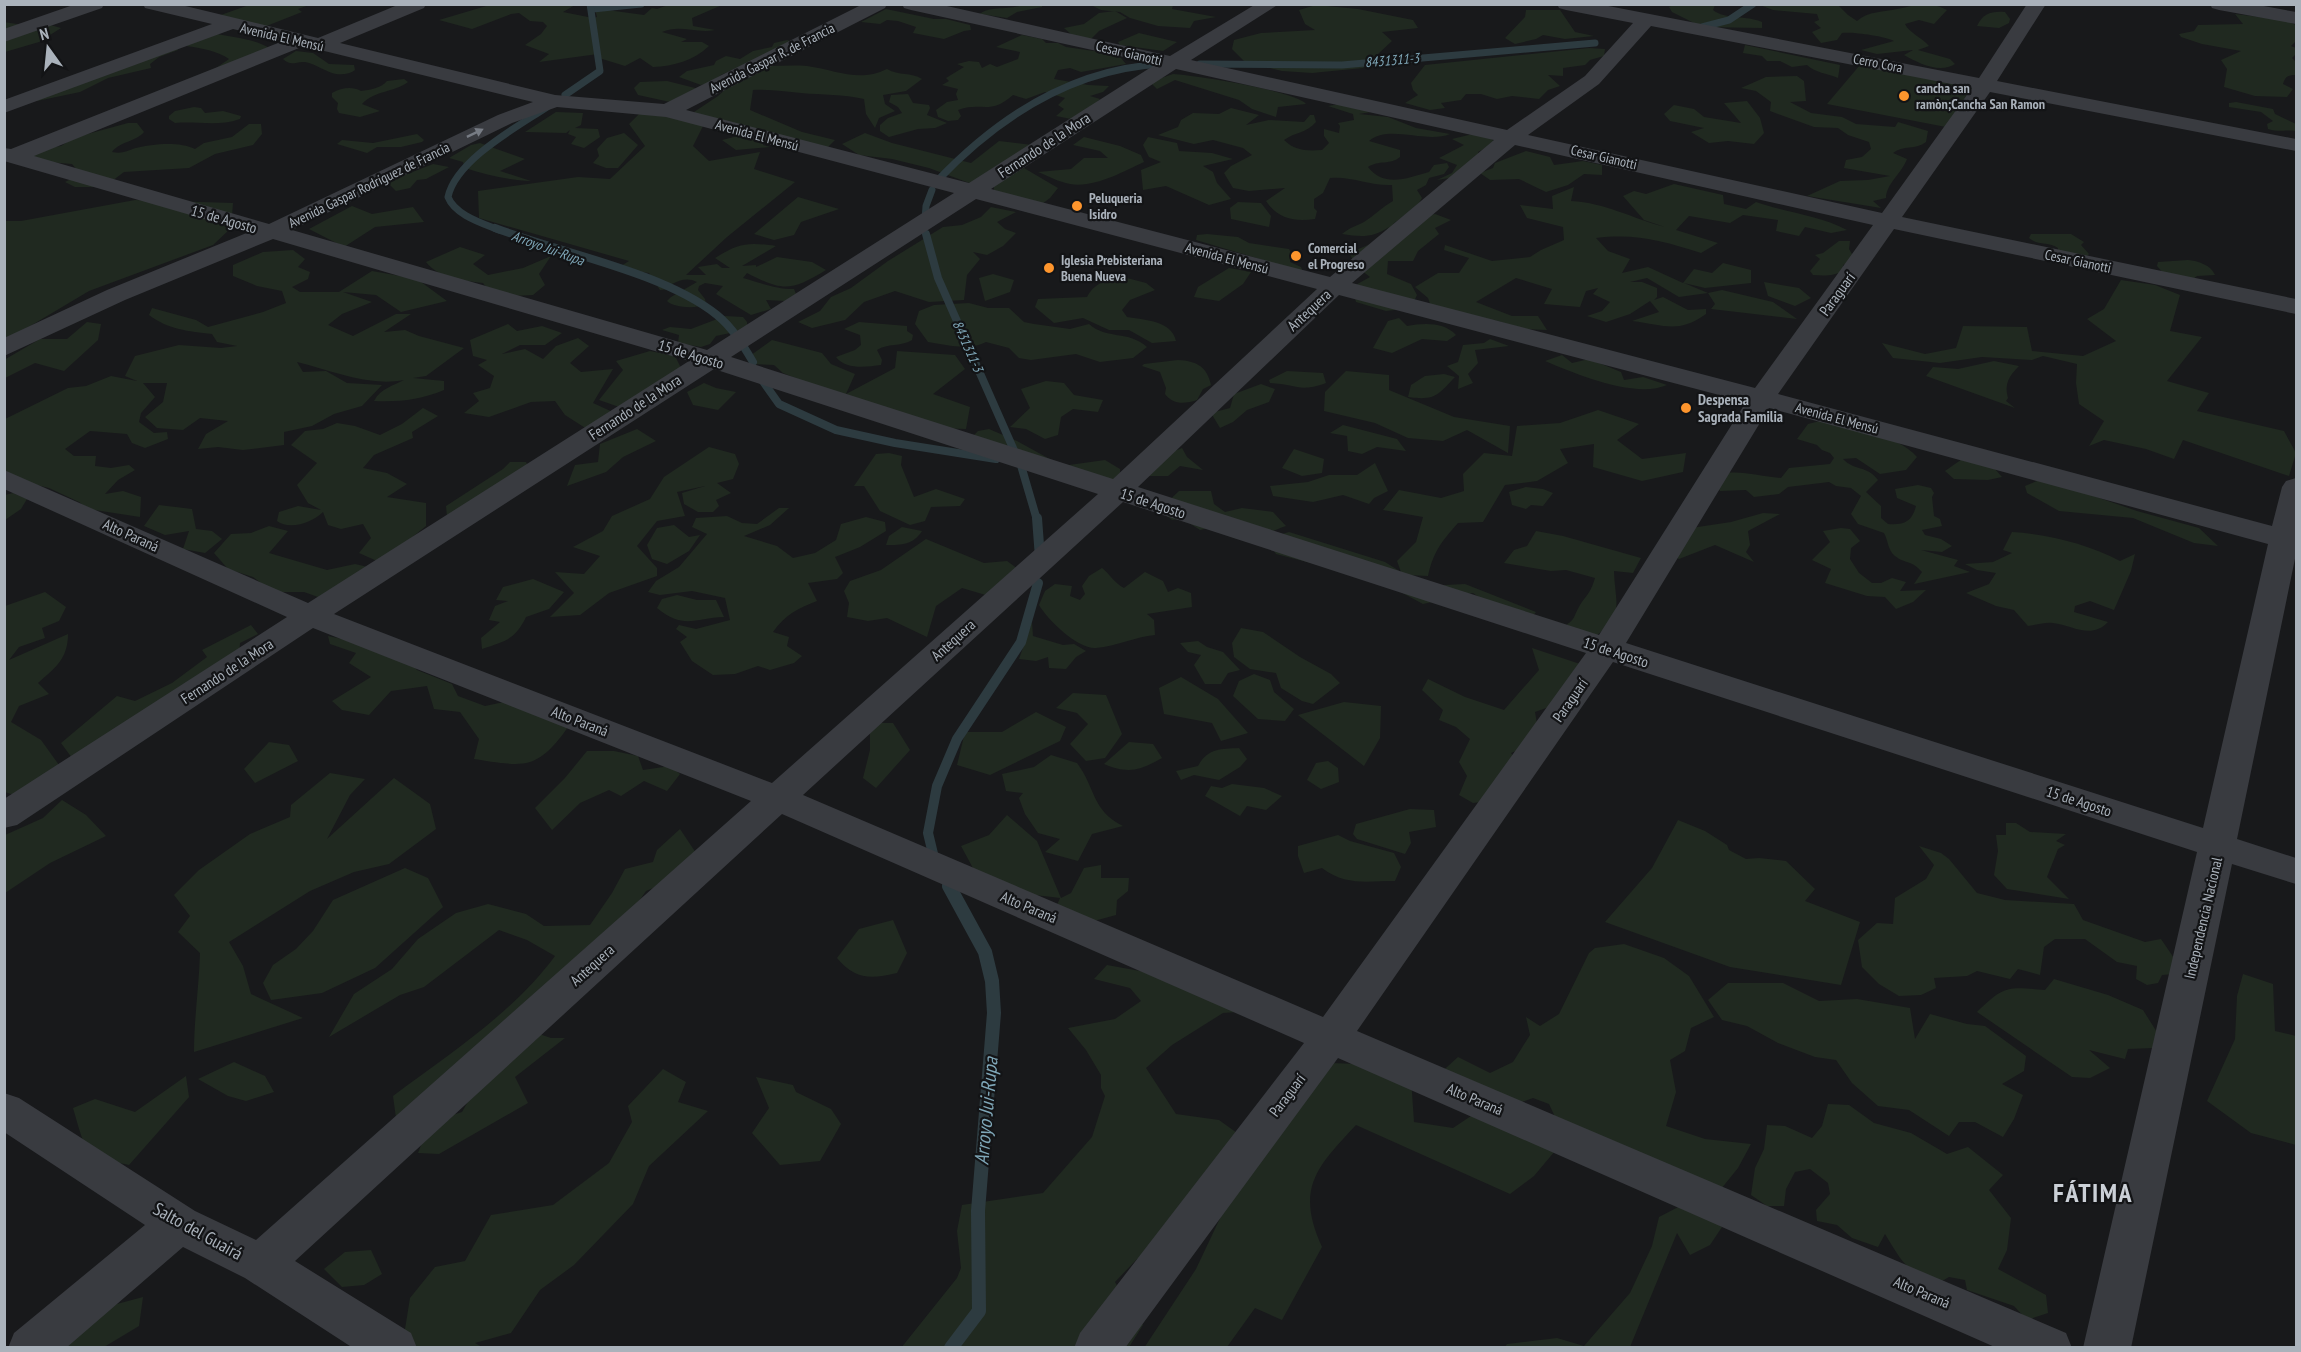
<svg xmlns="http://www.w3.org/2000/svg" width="2301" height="1352" font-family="'PT Sans Narrow',sans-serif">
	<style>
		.green { fill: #202920 }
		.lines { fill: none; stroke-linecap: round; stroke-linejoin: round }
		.stream-far3 { stroke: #2d3b40; stroke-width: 7 }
		.stream-far2 { stroke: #2d3b40; stroke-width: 8 }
		.stream-far1 { stroke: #2d3b40; stroke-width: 10 }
		.stream { stroke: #2d3b40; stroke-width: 14 }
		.street { fill: #393b40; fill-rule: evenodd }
		.oneway { fill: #777c84 }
		.poi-dot { fill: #fd952d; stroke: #131416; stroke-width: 2 }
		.labels { text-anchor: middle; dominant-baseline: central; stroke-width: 4.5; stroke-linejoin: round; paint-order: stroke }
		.far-street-label { font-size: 14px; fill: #aab2bb; stroke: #131416 }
		.far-water-label { font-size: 14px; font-style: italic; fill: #7fa7b8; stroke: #131416 }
		.far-poi-label { font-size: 14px; font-weight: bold; fill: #aab2bb; stroke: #131416; text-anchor: start }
		.street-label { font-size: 15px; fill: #aab2bb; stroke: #131416 }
		.poi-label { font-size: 15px; font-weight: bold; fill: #aab2bb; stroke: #131416; text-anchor: start }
		.near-street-label { font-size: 18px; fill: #aab2bb; stroke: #131416 }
		.near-water-label { font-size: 20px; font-style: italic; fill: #7fa7b8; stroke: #131416 }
		.near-district-label { font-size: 26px; font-weight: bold; letter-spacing: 1.5px; fill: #cbd0d7; stroke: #131416 }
	</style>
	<rect width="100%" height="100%" fill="#18191b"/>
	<g class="green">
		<path d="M 493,4 L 575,5 L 563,12 L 593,18 L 597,17 L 594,5 L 644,5 L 600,9 L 644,15 L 652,8 L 657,9 L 668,5 L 722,5 L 692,18 L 693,26 L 715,30 C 696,34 680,24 662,32 L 687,39 L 681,42 L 702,42 L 709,46 C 693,61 674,66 653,67 L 640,58 L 625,66 L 599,58 L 598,54 L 539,62 L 549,54 L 525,45 L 541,34 L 547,26 L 543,22 L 530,21 L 519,13 L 511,14 L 472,29 L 439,20 Z"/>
		<path d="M 249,5 L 309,5 L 298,9 L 302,12 L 264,27 L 218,16 Z"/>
		<path d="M 1022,5 L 1042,5 L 1042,7 L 1017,12 L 1007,18 L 980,14 C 988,6 1010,10 1022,5 Z"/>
		<path d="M 1091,5 L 1173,5 L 1172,9 L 1216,17 L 1194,21 L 1190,28 L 1158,26 L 1130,18 L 1120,12 L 1101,10 Z"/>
		<path d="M 1316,5 L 1358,9 L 1413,20 L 1418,28 L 1382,32 L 1392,41 L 1363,68 L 1312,73 L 1282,71 L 1245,62 L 1232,49 L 1234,40 L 1261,33 L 1315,30 L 1305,24 L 1299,10 Z"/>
		<path d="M 1673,5 L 1715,5 L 1713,10 C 1725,20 1747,15 1762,22 L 1762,28 L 1702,27 L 1672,12 L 1669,7 Z"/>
		<path d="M 1760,5 L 1838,5 L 1848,15 L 1857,21 C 1868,11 1884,12 1897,9 C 1917,5 1927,0 1947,10 L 1934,24 L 1919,20 L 1905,24 C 1909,33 1923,38 1929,46 L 1918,50 L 1950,59 L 1955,64 C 1940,74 1918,63 1904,55 L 1913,50 L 1877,54 L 1861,50 L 1894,41 C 1883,36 1854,32 1842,33 L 1837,40 L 1821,43 L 1812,32 L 1821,28 L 1814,22 L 1819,20 L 1817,14 L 1773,10 Z"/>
		<path d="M 886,9 L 934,19 L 946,19 L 970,25 L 971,30 L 964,31 L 944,39 L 913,33 L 916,27 L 898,21 L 887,20 L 880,24 L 861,22 Z"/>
		<path d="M 1526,10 L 1560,10 L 1575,32 L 1594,36 L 1565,39 L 1543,35 L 1536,39 L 1515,44 L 1505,38 L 1525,17 Z"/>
		<path d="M 1115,11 L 1127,18 L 1099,31 L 1091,39 L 1072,35 L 1064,28 L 1084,24 L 1099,13 Z"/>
		<path d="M 2005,12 L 2010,19 L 2009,23 L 1999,28 L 1977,26 C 1983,13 1992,11 2005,12 Z"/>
		<path d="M 2235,14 L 2284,20 L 2296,25 L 2296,41 L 2291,46 L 2296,48 L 2296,54 L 2292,58 L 2296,62 L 2296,75 C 2289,75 2285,76 2283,84 L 2293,89 L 2287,97 L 2255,96 L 2224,87 L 2227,69 L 2221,60 L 2241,51 L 2202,44 L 2181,37 L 2179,34 L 2194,31 L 2198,25 L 2243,24 Z"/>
		<path d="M 4,22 L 23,25 L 40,22 L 61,28 L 39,42 L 5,52 Z"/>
		<path d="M 212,33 C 230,37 256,39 269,48 L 188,79 L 216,68 L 229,59 C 218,51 201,48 186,46 Z"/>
		<path d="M 1139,33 L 1177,42 L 1163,51 L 1120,45 L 1118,42 Z"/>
		<path d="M 1022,35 L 1042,39 L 1046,43 L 1058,43 L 1066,47 L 1107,53 L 1121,58 L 1126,64 L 1081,72 L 1070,68 L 1058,70 L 1054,79 L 1088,85 L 1109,86 L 1103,92 L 1090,96 L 1100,99 L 1091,108 L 1071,119 L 1056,116 L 1064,109 L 1058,105 L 1065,98 L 1045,92 L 1026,99 L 1013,95 C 989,116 983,101 958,110 L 961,116 L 958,120 L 948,121 L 938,117 L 936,110 L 947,102 L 958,100 L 956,94 L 958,89 L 942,85 L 949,81 L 946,78 L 964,67 L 957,64 L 969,61 L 979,62 L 982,68 L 990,64 L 997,67 L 1018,59 L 1020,52 L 996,47 Z"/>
		<path d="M 787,40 L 793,42 L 721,75 L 710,83 L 701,85 L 679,77 L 687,71 L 714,65 L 716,61 L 726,56 L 740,59 L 753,51 L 772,47 L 774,43 Z"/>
		<path d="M 176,45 L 178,50 L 159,57 L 150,64 L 151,68 L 108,78 L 80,92 L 37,101 L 34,96 Z"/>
		<path d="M 1745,45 L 1840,65 L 1838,78 C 1826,73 1816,73 1807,65 L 1792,67 L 1780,61 L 1767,61 L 1762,56 L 1743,53 Z"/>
		<path d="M 1589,48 L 1605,49 L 1604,56 L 1590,60 L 1585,65 L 1563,68 L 1563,76 L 1548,75 L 1560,86 L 1548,90 L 1539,99 L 1512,96 L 1497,99 L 1481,94 L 1466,94 L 1461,100 L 1441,103 L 1445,108 L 1430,110 L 1405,103 L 1418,95 L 1413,90 L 1411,83 L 1425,65 Z"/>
		<path d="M 296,51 L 313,53 L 329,64 L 354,65 L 355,70 C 350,74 343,75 336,74 C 328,73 316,64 305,62 C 296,61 291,67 283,59 Z"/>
		<path d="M 1860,65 L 1980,87 L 1951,128 L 1827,104 Z"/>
		<path d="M 768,66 C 781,66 794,65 807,66 C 836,70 859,83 887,69 C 899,76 911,72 922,79 L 906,91 L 883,95 L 885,104 L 895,111 L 879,118 L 875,128 L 866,114 L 864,99 C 843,94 823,95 801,93 C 785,92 770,89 753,90 L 750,110 L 802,132 L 835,140 L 827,148 L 704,124 L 693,146 L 709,161 L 760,152 L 754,169 L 795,182 L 727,237 L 686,275 L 706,275 L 698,267 L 717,264 L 722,268 L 730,268 L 715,258 C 739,243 747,242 776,246 L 742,266 L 756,265 L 756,267 L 777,257 L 812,262 L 826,270 C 791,291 784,292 747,273 L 743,278 C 761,283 775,289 794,289 L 796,294 L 785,301 L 766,300 L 771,309 L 751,315 L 716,294 L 723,286 L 705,283 L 699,286 L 698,290 L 705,299 L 706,304 C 697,309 674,308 667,301 L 671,297 L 697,282 C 688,277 680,280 672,284 L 670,289 L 660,290 L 649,273 L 624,270 L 621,266 L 629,261 L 479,218 L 478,191 L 578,177 L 610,179 L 645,146 L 629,124 L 643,110 L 703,122 L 694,112 L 718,96 L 728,87 Z"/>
		<path d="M 1173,74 C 1193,75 1297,91 1306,104 L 1278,107 L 1276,117 L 1252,109 L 1239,100 L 1175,80 L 1157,89 L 1150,82 Z"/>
		<path d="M 1797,76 L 1804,81 L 1806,101 L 1790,102 L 1811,113 L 1842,117 L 1856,124 L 1895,127 L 1898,122 L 1928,131 L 1926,142 C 1916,150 1903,145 1893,153 L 1907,159 C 1902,173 1886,184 1886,198 L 1873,201 L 1881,208 L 1807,196 L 1840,181 L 1868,180 L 1890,176 L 1844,168 L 1846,160 L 1862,157 L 1871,149 L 1869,142 L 1848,135 L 1838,128 L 1814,127 L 1770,111 L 1771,102 L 1756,91 L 1741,88 L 1766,77 Z"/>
		<path d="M 404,79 L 408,82 C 393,93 375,90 362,104 L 380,111 L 360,117 L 339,113 L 337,109 L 338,103 L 332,97 L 332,93 C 342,88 351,86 361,91 C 370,90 381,88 387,81 Z"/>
		<path d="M 667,81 L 703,90 L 670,102 L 638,95 L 634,88 L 640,82 Z"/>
		<path d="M 908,94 L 913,103 L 929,105 L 930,108 L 927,115 L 947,123 L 935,128 L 918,129 L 889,137 L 880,131 L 880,125 L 888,118 L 902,113 L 898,107 L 889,102 L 891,95 Z"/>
		<path d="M 1747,101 L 1760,118 L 1764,133 L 1754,144 L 1728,141 L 1709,143 L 1691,132 L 1704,128 L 1670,121 L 1664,114 L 1674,105 L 1694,109 L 1704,117 L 1741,123 L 1724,103 Z"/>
		<path d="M 1353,102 L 1377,111 L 1359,114 L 1388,117 L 1416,128 L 1450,134 C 1426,144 1389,124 1369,141 L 1400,150 L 1400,157 C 1391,165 1378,160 1368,167 C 1384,188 1408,178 1429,172 L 1434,165 L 1447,163 L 1449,167 L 1444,174 L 1429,178 L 1426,185 L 1417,190 L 1422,198 L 1417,206 L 1393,224 L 1435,214 L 1451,220 L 1435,228 L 1439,234 L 1418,251 L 1413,261 L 1388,261 L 1387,274 L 1411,284 L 1417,295 L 1411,308 L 1386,311 L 1356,302 L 1352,287 L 1370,277 L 1357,267 L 1349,253 L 1375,242 L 1389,227 C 1373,238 1361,237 1342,234 C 1349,228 1356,226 1364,222 C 1374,216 1382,207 1393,201 L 1392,185 C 1370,186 1352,176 1330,178 L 1323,193 L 1314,199 L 1314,208 L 1317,211 L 1315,219 C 1295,222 1278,219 1266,201 L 1285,188 L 1249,191 L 1233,188 L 1224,173 L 1231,166 L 1252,155 L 1243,148 L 1213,140 L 1194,144 L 1158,135 L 1178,127 L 1181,120 L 1193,113 L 1219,114 L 1231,108 L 1259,115 L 1246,125 L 1269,120 L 1304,122 L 1310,115 L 1314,115 L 1316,122 C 1307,133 1295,132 1284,140 C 1295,151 1307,151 1322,150 L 1329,143 L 1324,136 L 1324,129 L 1339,133 L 1340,126 L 1338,123 L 1354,120 L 1353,114 L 1328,106 Z"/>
		<path d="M 2236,102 L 2273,109 L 2275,114 L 2296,124 L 2296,131 C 2284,129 2282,133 2268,129 L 2267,124 L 2273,121 L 2261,112 L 2229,107 L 2229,103 Z"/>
		<path d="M 194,107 L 201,108 L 205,113 L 223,111 L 241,116 L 240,119 C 217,127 198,121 175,123 L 169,119 L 169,116 L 175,111 Z"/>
		<path d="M 556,112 L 583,113 L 581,125 L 575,128 L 598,129 L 600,137 L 584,148 L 571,144 L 576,137 L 568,134 L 570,130 L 566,133 L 525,132 Z"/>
		<path d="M 128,123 L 137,123 L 144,132 C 136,142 120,141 112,152 C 123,154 126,151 136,148 C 152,144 179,141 195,149 L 204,143 L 232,137 L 249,124 L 261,124 L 262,134 L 253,145 L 215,154 L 189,168 L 124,172 L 108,184 L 98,187 L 75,187 L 65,182 L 73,178 L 78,171 L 72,164 L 24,160 L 39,149 L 61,146 L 73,138 Z"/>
		<path d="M 624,133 L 638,145 L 618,168 L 606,168 L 593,163 L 599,156 L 597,149 L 607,138 Z"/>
		<path d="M 865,133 L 892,143 L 971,163 L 999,141 L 1040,146 L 972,184 L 929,168 L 892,159 L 859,155 L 842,144 Z"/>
		<path d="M 1477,133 L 1488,136 L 1496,143 L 1478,152 L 1481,162 L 1455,177 L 1437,180 L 1452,173 L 1457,165 L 1439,158 L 1464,145 L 1452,139 Z"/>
		<path d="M 417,134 L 424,140 L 422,142 L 401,147 L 377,147 L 367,153 L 337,144 L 342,140 L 373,143 Z"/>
		<path d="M 742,135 L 764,138 L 763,145 L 770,147 L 736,150 L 722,140 Z"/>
		<path d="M 1084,137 L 1120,146 L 1141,155 L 1144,162 C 1122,172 1095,188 1070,184 C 1059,182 1048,176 1038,172 L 1071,169 L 1084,158 L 1108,158 L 1100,151 L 1073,145 Z"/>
		<path d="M 1148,137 L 1177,143 L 1179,151 L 1212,153 L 1233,159 L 1203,166 L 1213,172 L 1217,183 L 1231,199 L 1209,205 L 1166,186 L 1143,190 L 1141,170 L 1161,162 L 1149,157 L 1143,145 Z"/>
		<path d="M 480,143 L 525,159 L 500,171 L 531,181 C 508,180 487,175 465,168 L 463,162 L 449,158 L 471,145 Z"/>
		<path d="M 1526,151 L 1550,157 L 1554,165 L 1583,161 L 1602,165 L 1602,175 L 1584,174 L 1568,185 L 1546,192 L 1519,179 L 1490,180 L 1480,173 L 1493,168 L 1495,163 Z"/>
		<path d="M 433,164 L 449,167 L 426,179 L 417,180 L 410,188 L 396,191 L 387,182 Z"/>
		<path d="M 1024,168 L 1058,188 L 1050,198 L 1030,213 L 994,202 L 994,184 Z"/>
		<path d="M 1674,184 L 1723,195 L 1724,204 L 1746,209 L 1756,202 C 1787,213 1818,215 1847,230 L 1831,233 L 1805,227 L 1799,236 L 1776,231 L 1778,220 L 1743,215 L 1730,223 L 1689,216 L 1676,230 L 1718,243 L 1701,253 C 1663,241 1636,233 1596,238 L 1608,251 L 1630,259 L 1622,273 L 1648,267 L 1683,283 L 1694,269 L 1712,273 L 1723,263 L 1751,270 L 1751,283 L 1705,288 L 1684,283 L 1708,293 L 1722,290 L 1773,302 L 1797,319 L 1711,309 L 1715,304 L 1708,293 L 1679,297 L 1647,278 L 1630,282 L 1642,282 L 1657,288 L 1657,297 L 1654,300 L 1663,297 L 1688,310 L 1706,309 L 1706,314 C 1678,334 1665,325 1632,321 L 1659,312 L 1650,301 L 1630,314 L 1606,322 L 1587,316 L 1602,311 L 1610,302 L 1593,294 L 1598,288 L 1586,291 L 1580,307 L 1544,304 L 1552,289 L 1516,278 L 1476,302 L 1512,316 L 1538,316 L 1547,330 L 1523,329 L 1498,321 L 1457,318 L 1433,312 L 1428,298 L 1415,287 L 1438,273 L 1459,273 L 1469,258 L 1444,250 L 1445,245 L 1492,261 L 1530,257 L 1541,250 L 1564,240 L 1563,227 L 1527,218 L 1520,205 L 1553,209 L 1552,196 L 1574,187 L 1571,201 C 1606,203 1631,218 1665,227 L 1644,220 L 1623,196 L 1634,191 L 1646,194 Z"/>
		<path d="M 798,197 L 839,209 L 801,222 L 794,235 L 774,240 L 754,234 Z"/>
		<path d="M 135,200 L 233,203 L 231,228 L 213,245 L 89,291 L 5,341 L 5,221 L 21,221 Z"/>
		<path d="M 1238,202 L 1261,203 L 1271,216 L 1269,227 L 1231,219 L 1230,208 Z"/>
		<path d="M 352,206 L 372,214 L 413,207 L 424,222 L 375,227 L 344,247 L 309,229 Z"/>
		<path d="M 991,207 L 1016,212 L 997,222 L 1005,229 L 1016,233 L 1003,246 L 987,255 L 973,252 L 980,259 L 967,275 L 964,300 L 929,302 L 895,291 L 864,302 L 845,320 L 812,328 L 798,322 L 820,311 L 831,297 L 851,288 L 888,261 L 943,227 L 962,225 L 981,217 Z"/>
		<path d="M 1207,234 L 1238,237 L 1249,243 L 1289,249 L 1291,253 L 1290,262 L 1301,267 L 1303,272 L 1196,240 L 1197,235 Z"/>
		<path d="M 2031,234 L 2071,234 L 2084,242 L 2081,245 L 2089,254 L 2086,257 L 2058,252 L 2058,248 C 2049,241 2038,246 2029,238 Z"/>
		<path d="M 1839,241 L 1850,241 L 1849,249 L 1855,259 L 1843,265 L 1845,270 C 1835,276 1825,276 1813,275 L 1810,271 L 1820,259 L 1815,255 L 1823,253 Z"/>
		<path d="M 460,247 L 485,255 L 473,264 L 488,275 L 523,268 L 551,256 L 539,274 L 545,285 L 533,295 L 493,297 L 483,283 C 461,280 441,280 426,262 Z"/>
		<path d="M 293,250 L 305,259 L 298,267 L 310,272 L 308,279 L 292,287 L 300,292 L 339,292 L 372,271 L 417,279 L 447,301 L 401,312 L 376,295 L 343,292 L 372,302 L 342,314 L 328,325 L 353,336 L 396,314 L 411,314 L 384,332 L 405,330 L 419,336 L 464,348 L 426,376 L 413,378 L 444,381 L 444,390 C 420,400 400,402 374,401 C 381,388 393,386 404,380 C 368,387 331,370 297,362 L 303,372 L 326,371 L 347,383 L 382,385 L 362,406 L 334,414 L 312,426 L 284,432 L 284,445 L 243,450 L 218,447 L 198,449 L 206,434 L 228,421 L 200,418 L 183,430 L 157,428 L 145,417 L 163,402 L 167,383 L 143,383 L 155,397 L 141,413 L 139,422 L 154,433 L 167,432 L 168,439 L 145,448 L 132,443 L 127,434 L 90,431 L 65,449 L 74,456 L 96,456 L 95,466 L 111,468 L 129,465 L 135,470 L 118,480 L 105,494 L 123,491 L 141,497 L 140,517 L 88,509 L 79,502 L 49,488 L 5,477 L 5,419 L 68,388 L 86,386 L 111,376 L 137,381 L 125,376 L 135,356 L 179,345 L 221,348 L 237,346 L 217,342 L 212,334 C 188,331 169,330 149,315 L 152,308 L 196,320 L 208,327 L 263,312 L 286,303 L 282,291 L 257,286 L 233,276 L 233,265 L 263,252 Z"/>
		<path d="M 2188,260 C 2198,261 2211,265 2215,275 L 2197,276 L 2193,279 L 2165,275 L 2157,266 L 2158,262 Z"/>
		<path d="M 1229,268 L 1251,272 L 1243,284 L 1219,301 L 1194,297 L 1198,287 Z"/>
		<path d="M 993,274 L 1014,280 L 1010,292 L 985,301 L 979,278 Z"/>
		<path d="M 1127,278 L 1146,283 L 1155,290 L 1130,300 L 1122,310 L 1127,317 C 1144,320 1171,320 1176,341 L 1152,343 L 1129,330 L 1109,330 L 1083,318 L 1054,323 L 1035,307 L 1038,299 L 1087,297 C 1096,280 1110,280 1127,278 Z"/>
		<path d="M 2121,280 L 2155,285 L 2180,295 L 2170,331 L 2202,337 L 2167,381 L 2209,393 L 2197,411 L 2284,431 L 2296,453 L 2289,476 L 2183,440 L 2174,459 L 2146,449 L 2104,440 L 2089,446 L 2104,421 L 2079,404 L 2076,383 L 2077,364 L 2043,356 L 2032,360 L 1982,357 L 1940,363 L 1893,358 L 1882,343 L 1925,354 L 1956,348 L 1963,326 L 2027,327 L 2032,351 L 2083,356 L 2116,341 L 2087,319 L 2104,309 Z"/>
		<path d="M 1764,282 L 1799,288 L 1811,298 L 1795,306 L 1768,296 Z"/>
		<path d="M 969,303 L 988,308 L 1009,308 L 1024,322 L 1034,324 L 1070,329 L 1089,324 C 1107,340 1128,330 1147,347 L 1133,358 L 1100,362 L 1076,354 L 1031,360 L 1019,358 L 1009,348 L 986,342 C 969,351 947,345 928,342 L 915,324 L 919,311 L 934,305 Z"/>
		<path d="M 725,316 L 743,317 L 747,322 L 747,327 L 744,330 L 716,336 L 710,344 L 701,347 L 678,343 L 679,335 L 662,330 L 670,327 L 691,329 Z"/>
		<path d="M 1399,318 L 1407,326 C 1424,323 1444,322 1456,335 L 1447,341 L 1422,339 L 1392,353 L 1373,348 L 1388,321 Z"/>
		<path d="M 87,322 L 101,324 L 98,340 L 64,371 L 35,363 L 5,378 L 4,360 L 40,339 L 67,339 Z"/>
		<path d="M 859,322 L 907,326 L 907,331 L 913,335 L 912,340 C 900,347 888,343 877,350 L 882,360 L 881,365 C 866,367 846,370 836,357 L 855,350 L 861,345 L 860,335 L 844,329 Z"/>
		<path d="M 508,324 L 517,331 L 542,326 L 562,333 L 545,345 L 520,345 L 502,354 L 525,349 L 543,359 L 556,346 L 578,338 L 589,346 L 570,363 L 581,372 L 613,369 L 593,403 L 617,414 L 590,431 L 565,415 L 555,401 L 531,402 L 489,417 L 464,413 L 479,401 L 473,393 L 490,388 L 494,376 L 478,365 L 487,360 L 473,356 L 470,340 Z"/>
		<path d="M 1490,339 L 1509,346 L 1475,350 L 1478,363 L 1468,374 L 1473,383 L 1458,389 L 1459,376 L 1447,366 L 1458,362 L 1463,345 L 1484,343 Z"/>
		<path d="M 772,340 L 822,353 L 831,364 L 855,374 L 846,394 L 895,368 L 897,351 L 955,355 L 965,369 L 933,394 L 970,407 L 966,429 L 936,428 L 800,380 L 783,373 L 774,365 L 752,364 L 747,358 Z"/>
		<path d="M 650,351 L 675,356 L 685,376 L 622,408 L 599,400 L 623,370 L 616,361 Z"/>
		<path d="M 1562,355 L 1572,363 L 1589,359 L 1621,372 L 1624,380 L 1643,377 L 1667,385 C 1635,399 1576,374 1545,361 Z"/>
		<path d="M 1178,360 C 1196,361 1207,366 1211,385 L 1203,389 L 1197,400 C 1185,404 1173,405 1165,394 L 1166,388 L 1160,372 L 1142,366 L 1144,364 Z"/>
		<path d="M 1994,361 L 2019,366 C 2009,376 2004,384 2008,398 L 2006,401 L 2015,408 L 1926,376 L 1933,367 L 1958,369 Z"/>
		<path d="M 1287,371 L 1323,373 L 1326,383 C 1299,393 1296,384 1270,383 L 1269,380 Z"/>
		<path d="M 1346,371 L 1389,375 L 1389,390 L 1454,417 L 1510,426 L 1508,453 L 1467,430 L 1443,441 L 1408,438 L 1375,423 L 1324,411 L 1325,392 Z"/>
		<path d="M 1444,374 L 1455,377 C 1438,395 1435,401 1408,397 L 1411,385 L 1425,376 Z"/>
		<path d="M 1046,381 L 1064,383 L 1074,395 L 1103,400 L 1098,412 L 1073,409 L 1061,417 L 1058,435 L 1045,439 L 1026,429 L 1010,427 L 1030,408 L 1021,389 Z"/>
		<path d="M 704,383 L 716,388 L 736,392 L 718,410 L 693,405 L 687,392 Z"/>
		<path d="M 1261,384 L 1275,389 L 1269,402 L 1247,410 L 1233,422 L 1220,428 L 1211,413 L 1230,408 L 1234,394 Z"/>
		<path d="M 423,408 L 438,416 L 412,432 L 413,438 L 374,455 L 363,468 L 387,473 L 407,484 L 387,497 L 426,503 L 426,526 L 405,543 L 377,561 L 359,553 L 371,538 L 363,524 L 341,529 L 328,525 L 323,512 C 313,522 290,531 277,521 L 279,512 L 298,506 L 321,510 L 308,503 L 297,485 L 317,463 L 291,445 L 305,431 L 323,429 L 337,423 L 355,426 L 380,435 L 402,424 Z"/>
		<path d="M 1598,410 L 1639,424 L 1617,440 L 1642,459 L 1686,453 L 1683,472 L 1642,481 L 1593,467 L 1594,444 L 1560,449 L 1568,463 L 1537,481 L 1505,485 L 1483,522 L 1458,523 C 1442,541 1433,552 1428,576 L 1407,575 L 1425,586 L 1465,584 L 1536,612 L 1523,628 L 1473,593 L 1423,604 L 1380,581 L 1276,554 L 1266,539 L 1289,532 L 1385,562 L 1401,572 L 1397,561 L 1416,542 L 1423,517 L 1383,510 L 1399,490 L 1441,498 L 1464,491 L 1463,474 L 1484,453 L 1512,456 L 1517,426 L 1560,423 Z"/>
		<path d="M 1820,421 C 1851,431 1895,432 1917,457 L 1906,470 L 1880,474 L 1856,458 L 1843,459 C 1854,471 1867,465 1878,480 L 1866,492 L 1881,506 L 1881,518 L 1888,524 C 1904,525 1912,522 1916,506 L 1897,498 L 1895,489 L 1918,485 L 1931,488 L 1934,493 L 1932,497 L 1934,516 L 1940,519 L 1942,526 L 1922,530 L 1925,535 L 1941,539 L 1952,546 L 1942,552 L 1921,550 L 1958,560 L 1954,566 L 1970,572 L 1914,584 L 1922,572 C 1912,560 1905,564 1895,556 C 1888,551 1888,540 1884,533 L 1858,524 L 1851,514 L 1861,496 L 1851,488 L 1836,486 L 1829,482 L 1788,487 L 1779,494 L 1754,497 L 1746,490 L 1720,491 L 1716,484 L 1727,473 C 1745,471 1762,477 1781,478 L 1789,468 L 1830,464 L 1834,458 L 1830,453 L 1822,450 L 1817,445 L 1797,439 L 1808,424 Z"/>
		<path d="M 1343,425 L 1397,439 L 1406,451 L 1377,447 L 1362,454 L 1348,451 L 1347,436 L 1330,433 Z"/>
		<path d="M 637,429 L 656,441 L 623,457 L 606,472 L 567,486 L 575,465 L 598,462 L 600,444 Z"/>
		<path d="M 989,429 L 1017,441 L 1057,463 L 1069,465 L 1105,460 L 1120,469 L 1120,476 L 1112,481 L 973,436 L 978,431 Z"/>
		<path d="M 709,447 L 735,454 L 739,464 L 733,479 L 717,483 L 731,493 L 716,500 L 719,506 L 713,512 L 698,512 L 684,504 L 682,493 L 705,486 L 677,492 L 685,516 L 657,521 L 637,546 L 657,568 L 657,576 L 609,593 L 580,615 L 550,617 L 574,593 L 555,572 L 584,574 L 600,556 L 573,547 L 603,531 L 612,516 L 650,499 L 664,477 Z"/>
		<path d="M 1182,448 L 1187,457 L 1203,470 L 1180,466 L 1168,476 L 1149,476 L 1160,457 Z"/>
		<path d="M 1294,449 L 1324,459 L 1322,473 L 1302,476 L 1282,468 Z"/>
		<path d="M 889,453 L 902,456 L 901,465 L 914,497 L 936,489 L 965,499 L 960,506 L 931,507 L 925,521 L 910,525 L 880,511 L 864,486 L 854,486 L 876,454 Z"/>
		<path d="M 1965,457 L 1994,468 L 2002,477 L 1988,480 L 1954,479 L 1945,471 Z"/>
		<path d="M 510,462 L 526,462 L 529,468 L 447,517 L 446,506 L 503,469 Z"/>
		<path d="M 1375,463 L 1388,491 L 1374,498 L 1369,504 L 1343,495 L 1313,502 L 1273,496 L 1270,486 L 1308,482 L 1329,475 L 1357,475 Z"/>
		<path d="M 2037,481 L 2050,481 L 2137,511 L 2199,528 L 2218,546 L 2194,543 L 2133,518 L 2059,511 L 2027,493 L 2025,486 Z"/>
		<path d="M 1526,487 L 1543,489 L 1553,493 L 1543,506 L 1531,505 L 1526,509 L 1512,505 L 1509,492 Z"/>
		<path d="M 1179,491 L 1211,491 L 1214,504 L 1225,512 L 1242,508 L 1273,512 L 1286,526 C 1251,538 1247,549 1212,527 L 1200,530 L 1183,519 L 1172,520 L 1159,510 Z"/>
		<path d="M 13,493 L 27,499 L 21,509 L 5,520 L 5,495 Z"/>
		<path d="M 159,505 L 192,509 L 196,529 L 212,531 L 222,539 L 205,553 L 183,549 L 189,531 L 165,535 L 144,526 Z"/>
		<path d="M 779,508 L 789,508 L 770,525 L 744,536 L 777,546 L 793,558 L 815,553 L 836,540 L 841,524 L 866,517 L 885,522 L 886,531 L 860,547 L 835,557 L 843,573 L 837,579 L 808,583 L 817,601 C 798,608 785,615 773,632 L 789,637 L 787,646 L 802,656 L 794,663 L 770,670 L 758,666 L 735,674 L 713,675 L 692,661 L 680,642 L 687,637 L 676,629 L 679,625 L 696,629 L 730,620 L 725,598 L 692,591 L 660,595 L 648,592 L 656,581 L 679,567 L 707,534 L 692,527 L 696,518 L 727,516 L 742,523 L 757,524 Z"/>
		<path d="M 1763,513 L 1780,514 L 1748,531 L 1750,545 L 1746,552 L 1754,562 L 1715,545 L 1679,559 L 1669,553 L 1691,528 L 1731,522 Z"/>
		<path d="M 674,525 L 689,537 L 700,535 L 689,551 L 667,564 L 652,559 L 647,545 L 657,528 Z"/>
		<path d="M 269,526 L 288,531 L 269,553 L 327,570 L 355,564 L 368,567 L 332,602 L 304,592 L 273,592 L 253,577 L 228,569 L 214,553 L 231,534 L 251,533 Z"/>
		<path d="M 902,527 L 922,531 C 913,545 902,545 886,545 L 889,536 Z"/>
		<path d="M 1841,528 L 1850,529 L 1860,541 L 1851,548 L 1850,559 L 1859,573 L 1872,583 L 1881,583 L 1892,578 L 1906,582 L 1900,591 L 1926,590 L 1913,602 L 1896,609 L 1885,597 L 1867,596 L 1825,583 L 1831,569 L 1812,560 L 1830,542 L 1823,531 Z"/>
		<path d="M 1536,531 L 1563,536 L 1641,558 L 1633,573 L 1614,571 C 1615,604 1625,613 1596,636 L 1562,628 C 1577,618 1572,619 1580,605 C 1588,593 1590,594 1595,578 L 1566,570 L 1551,571 L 1504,563 L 1514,550 L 1527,546 Z"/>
		<path d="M 2012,532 C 2048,534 2088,544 2120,561 L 2135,554 L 2131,571 L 2114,610 L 2090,601 L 2075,606 L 2074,612 L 2108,622 C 2091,640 2072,625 2053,623 C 2045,622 2036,625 2028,626 L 2014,610 L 1996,606 L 1966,593 L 1989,584 L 1996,573 L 1977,570 L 1965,564 L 1993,562 L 2012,553 L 2003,550 Z"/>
		<path d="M 926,539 L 984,563 L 1007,561 L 1018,569 L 989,596 L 962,588 L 936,606 L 927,637 L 887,618 L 868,621 L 847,617 L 849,603 L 844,591 L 850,581 L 881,570 Z"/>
		<path d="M 1102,568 C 1110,574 1114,583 1124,588 L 1145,572 L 1163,581 L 1168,592 L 1178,588 L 1191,593 L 1192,607 L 1147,614 L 1154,620 L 1155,635 C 1135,637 1117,646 1096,648 C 1077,649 1048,620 1039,605 L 1045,591 L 1055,584 L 1072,586 L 1070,596 L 1080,600 L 1085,594 L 1082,586 L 1089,576 Z"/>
		<path d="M 533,579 L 564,592 L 549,609 L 526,617 C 515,640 505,641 482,649 L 481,638 L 500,622 L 489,620 L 495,606 L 508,601 L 496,600 L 503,587 Z"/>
		<path d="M 45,592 L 66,607 L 59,621 L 42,628 L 45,638 L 19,647 L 9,660 L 68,634 C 68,659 55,668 38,683 L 49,694 L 19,706 L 11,722 L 41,740 L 59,765 L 20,797 L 5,792 L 5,606 Z"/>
		<path d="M 677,595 L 697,600 L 716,600 L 724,617 C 695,618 684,630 657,608 L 662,599 Z"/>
		<path d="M 1032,622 L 1033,636 L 1063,645 L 1074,644 L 1086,651 L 1076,657 L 1066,669 L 1049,668 L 1048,657 L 1036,661 L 1019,659 Z"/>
		<path d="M 251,625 L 258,634 L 240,643 L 239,655 L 72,758 L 61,743 L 117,696 L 135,701 L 172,683 L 207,657 L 202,650 Z"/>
		<path d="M 1241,628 L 1263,632 L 1300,657 L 1331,674 L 1340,683 L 1313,704 L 1302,701 L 1281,688 L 1276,673 L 1250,669 L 1234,657 L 1232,643 Z"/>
		<path d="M 328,636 L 400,651 L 417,670 L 452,684 L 458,696 L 485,706 L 513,700 L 568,727 C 559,740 546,757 530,762 C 514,767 490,761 474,759 L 479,739 L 460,712 L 434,709 L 427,686 L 391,691 L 369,715 L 342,710 L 332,701 L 371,677 L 349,663 L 356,653 L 330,644 Z"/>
		<path d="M 1198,641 L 1207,647 L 1223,652 L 1240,670 L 1228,673 L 1221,684 L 1205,684 L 1194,665 L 1201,655 L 1188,652 L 1180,643 Z"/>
		<path d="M 1532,648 L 1592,668 L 1560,703 L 1535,712 L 1540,742 L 1511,753 L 1522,766 L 1481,802 L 1473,803 L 1459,795 L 1467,776 L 1459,762 L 1470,739 L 1456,727 L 1439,720 L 1443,710 L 1422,690 L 1428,679 L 1465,697 L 1504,710 L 1539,670 Z"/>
		<path d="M 1254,674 L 1270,680 L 1274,692 L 1294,709 L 1285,721 L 1258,719 L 1233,696 L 1239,681 Z"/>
		<path d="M 1181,677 L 1218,699 L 1248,733 L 1221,741 L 1212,723 L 1164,714 L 1159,688 Z"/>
		<path d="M 1073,693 L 1106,695 L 1122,734 L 1105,758 L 1086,761 L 1070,744 L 1088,724 L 1077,713 L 1056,708 Z"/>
		<path d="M 1344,702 L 1381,706 L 1380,738 L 1364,766 L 1298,715 Z"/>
		<path d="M 1036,712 L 1066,727 L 1060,741 L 990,775 L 957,765 L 965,732 L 1002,732 Z"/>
		<path d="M 870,723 L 893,723 L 910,750 L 876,788 L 863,778 L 870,750 Z"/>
		<path d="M 269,742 L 289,745 L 298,761 L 255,783 L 244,769 Z"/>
		<path d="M 1129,742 L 1153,744 L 1162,758 C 1139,771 1128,774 1104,764 Z"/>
		<path d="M 1239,748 L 1247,759 L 1240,767 L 1219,780 L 1194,775 L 1181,780 L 1176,771 L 1198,766 C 1208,748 1220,749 1239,748 Z"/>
		<path d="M 587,751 L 614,751 L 638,756 L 643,770 L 670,766 L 680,774 L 667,791 L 644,781 L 621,796 L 609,790 L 580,803 L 552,830 L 535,808 L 565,778 Z"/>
		<path d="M 1051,755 L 1077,763 C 1096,788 1091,810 1123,826 L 1092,834 L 1078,861 L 1045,852 L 1060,839 L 1038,833 L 1025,814 L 1019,798 L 1023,793 L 1006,791 L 1002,774 L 1034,767 Z"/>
		<path d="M 1328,761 L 1338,768 L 1339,782 L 1321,789 L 1307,780 L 1316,763 Z"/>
		<path d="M 330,773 L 365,779 L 350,795 L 327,839 L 394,778 L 430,804 L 436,829 L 389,864 L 354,872 L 310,891 L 229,942 L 243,966 L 251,994 L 303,1018 L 194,1052 C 194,1019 199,986 200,953 L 178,932 L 190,916 L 174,895 L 199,870 L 250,834 L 290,817 L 291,805 Z"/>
		<path d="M 1232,784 L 1264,788 L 1282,796 L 1266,810 L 1247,806 L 1240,816 L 1205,796 L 1211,786 L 1222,788 Z"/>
		<path d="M 62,800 L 86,815 L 106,836 L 50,863 L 5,893 L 5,835 L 43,818 Z"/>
		<path d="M 1410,809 L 1434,810 L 1436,827 L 1409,832 L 1411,843 L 1405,854 L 1357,839 L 1353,834 L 1356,824 Z"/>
		<path d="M 1007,815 L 1037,841 L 1061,898 L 1071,893 L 1084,868 L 1101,865 L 1101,878 L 1129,878 L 1128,891 L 1117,900 L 1116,915 L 1083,924 L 1054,912 L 1060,898 L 1027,894 L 980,881 L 961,846 L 989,835 Z"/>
		<path d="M 1678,820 L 1705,831 L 1727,845 L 1729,850 L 1746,859 L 1759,858 L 1786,861 L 1815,889 L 1805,901 L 1860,922 L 1841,985 L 1730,967 L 1605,922 L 1652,868 Z"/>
		<path d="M 2006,823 L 2016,823 L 2030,832 L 2066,834 L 2056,841 L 2065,845 L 2058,849 L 2047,877 L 2069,899 L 2007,889 L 1994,875 L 1998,851 L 1996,835 L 2006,835 Z"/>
		<path d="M 680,829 L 698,856 L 679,877 L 646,891 L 629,916 L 396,1118 L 393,1096 C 449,1054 513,1013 555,956 L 527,940 L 499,930 L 424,987 L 400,995 L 329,1037 L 354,994 L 392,969 L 418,939 L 456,913 L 488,904 L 526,914 L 544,926 L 590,925 L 612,893 L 625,869 L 653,862 L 657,850 Z"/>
		<path d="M 1338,835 L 1350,841 L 1394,853 L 1401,867 L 1395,881 C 1366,881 1346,886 1322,868 L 1304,873 L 1298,856 L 1298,846 Z"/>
		<path d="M 1919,846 L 1941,853 L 1949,859 L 1977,893 L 2005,900 L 2074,904 L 2083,920 L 2145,942 L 2161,939 L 2178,964 L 2174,974 L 2162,975 L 2158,983 L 2147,985 L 2136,979 L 2137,966 L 2117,962 L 2085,939 L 2055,939 L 2044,947 L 2040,975 L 2018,969 L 2010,979 L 1977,971 L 1967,976 L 1934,978 L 1936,988 L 1921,995 L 1899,996 L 1879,984 L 1862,967 L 1858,940 L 1877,923 L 1893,924 L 1895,898 L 1926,879 L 1934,865 Z"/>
		<path d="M 405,868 L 428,878 L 443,907 L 375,968 L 322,993 L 271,1000 L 263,983 L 273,965 L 296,949 L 313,931 L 333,900 Z"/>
		<path d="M 893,920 L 907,953 L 897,973 C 871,979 855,980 837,958 L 859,929 Z"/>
		<path d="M 1624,944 L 1664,958 L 1689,976 L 1714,1017 L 1691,1028 L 1685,1051 L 1670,1060 L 1676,1092 L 1666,1126 L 1705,1139 L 1751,1144 L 1738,1168 L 1721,1189 L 1556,1119 L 1549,1104 L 1533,1098 L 1511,1106 L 1436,1077 L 1458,1057 L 1490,1073 L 1513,1062 L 1530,1035 L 1526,1017 L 1540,1026 L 1559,1014 L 1589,953 L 1595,948 Z"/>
		<path d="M 1107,965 L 1162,975 L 1251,1011 L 1223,1013 L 1172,1045 L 1146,1068 L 1176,1114 L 1219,1120 L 1251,1143 L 1209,1214 L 1137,1259 L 1115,1282 L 1128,1306 L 1143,1325 L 1129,1347 L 901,1348 L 957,1278 L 961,1268 L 957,1231 L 962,1205 L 1043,1193 L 1092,1137 L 1105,1096 L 1101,1088 L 1101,1075 L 1086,1050 L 1068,1028 L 1115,1019 L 1141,1001 L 1130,988 L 1094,979 Z"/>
		<path d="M 2243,974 L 2273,984 L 2275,1031 L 2296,1036 L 2296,1145 L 2251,1133 L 2207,1101 L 2235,1039 L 2237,996 Z"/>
		<path d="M 2054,979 L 2108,995 L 2143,1010 L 2160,1037 L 2153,1048 L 2128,1049 L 2125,1059 L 2089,1050 L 2110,1068 L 2090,1078 L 2072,1077 L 1977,1012 C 2005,985 2007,987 2045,990 Z"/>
		<path d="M 1728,983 L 1783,983 L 1819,1001 L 1857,999 L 1910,1008 L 1915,1039 L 1930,1014 L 1967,1024 L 1985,1026 L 2026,1056 L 2024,1071 L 2002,1084 L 2023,1095 L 2014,1119 L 2003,1137 L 1975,1122 L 1959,1122 L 1949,1136 L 1909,1110 L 1878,1106 L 1852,1083 L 1836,1060 L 1815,1057 L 1778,1043 L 1747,1026 L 1722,1020 L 1708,1000 Z"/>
		<path d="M 536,1033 L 551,1038 L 565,1038 L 515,1077 L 528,1103 L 439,1154 L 418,1153 L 430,1122 L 462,1112 L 478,1084 Z"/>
		<path d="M 234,1062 L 265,1076 L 274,1092 L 246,1101 L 228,1096 L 198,1079 Z"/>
		<path d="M 1331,1063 L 1383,1065 L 1411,1078 L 1414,1122 L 1453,1128 L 1483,1108 L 1560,1145 L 1534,1176 L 1510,1194 L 1356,1125 C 1317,1167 1295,1188 1322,1247 L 1282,1320 L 1255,1308 L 1227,1347 L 1144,1348 L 1196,1269 L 1223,1212 Z"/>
		<path d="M 663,1069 L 686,1082 L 678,1102 L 708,1111 L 649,1166 L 633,1204 L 574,1265 L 540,1290 L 511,1333 L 475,1343 L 482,1347 L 402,1348 L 410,1298 L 435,1267 L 465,1261 L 491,1215 L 553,1205 L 609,1163 L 632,1122 L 628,1106 Z"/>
		<path d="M 186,1076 L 189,1097 L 129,1165 C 83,1155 86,1152 73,1108 L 95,1099 L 135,1112 Z"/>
		<path d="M 756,1077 L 793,1085 L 796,1092 L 831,1109 L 841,1124 L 820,1161 L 780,1165 L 752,1133 L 769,1108 Z"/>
		<path d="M 1828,1104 L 1849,1105 L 1874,1123 L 1911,1133 L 1947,1154 L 1968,1147 L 2003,1175 L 1989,1190 L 2011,1218 L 2007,1250 L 1998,1269 L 2046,1295 L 2048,1313 L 2027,1320 L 2014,1306 L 1967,1290 L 1965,1280 L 1949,1277 L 1937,1284 C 1906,1271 1902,1262 1885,1234 L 1878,1247 L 1852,1238 L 1837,1225 L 1817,1221 L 1816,1210 L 1830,1194 L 1828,1183 L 1810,1169 L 1795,1172 L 1786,1189 L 1784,1206 L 1767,1206 L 1751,1195 L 1755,1168 L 1764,1149 L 1767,1125 L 1785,1126 L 1812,1138 L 1822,1126 Z"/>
		<path d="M 1686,1203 L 1722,1227 L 1710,1245 L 1690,1255 L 1677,1233 L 1630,1347 L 1504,1348 L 1507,1344 L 1557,1338 L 1584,1346 L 1630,1293 L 1652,1246 L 1659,1217 Z"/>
		<path d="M 371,1250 L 382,1274 L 364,1285 L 342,1287 L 324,1269 L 345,1252 Z"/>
		<path d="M 143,1297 L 139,1326 L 104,1347 L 49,1348 L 102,1308 Z"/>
	</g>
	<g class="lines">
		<g class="stream-far3">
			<path d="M 593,9 L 641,4"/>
			<path d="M 1702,27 L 1729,20 L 1753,4"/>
			<path d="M 1200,64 L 1342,65 L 1595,43"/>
			<path d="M 565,95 L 600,71 L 590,4"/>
			<path d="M 937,181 C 999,116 1073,68 1164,64"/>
			<path d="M 925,220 L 926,206 L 932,190"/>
			<path d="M 499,230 C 482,223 455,215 448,197 C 456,160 517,127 547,107"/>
		</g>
		<g class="stream-far2">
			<path d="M 495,228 C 561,253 663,272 717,315 C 732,327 743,345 753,362"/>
			<path d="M 926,234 L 938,278 L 1016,455"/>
			<path d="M 762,380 L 779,404 L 836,430 L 895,443 L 996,459"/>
			<path d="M 1014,462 L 1020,462 L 1037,520"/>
		</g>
		<g class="stream-far1">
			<path d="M 1037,518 L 1040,558"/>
			<path d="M 934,858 L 928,833 L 937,786 L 957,739 L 1021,642 L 1038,583"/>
			<path d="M 943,875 L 950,887"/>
		</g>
		<path class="stream" d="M 949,886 L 985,952 L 992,981 L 994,1013 L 978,1211 L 979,1311 L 951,1348"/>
		<g class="street">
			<path d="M 76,4 L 104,4 L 102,8 L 4,42 L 4,29 Z"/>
			<path d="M 143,4 L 177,4 L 318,38 L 400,4 L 426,4 L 424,8 L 340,43 L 555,95 L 664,104 L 863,4 L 887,4 L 885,8 L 686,110 L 969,183 L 1156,64 L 911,10 L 904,8 L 902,4 L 938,4 L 1170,56 L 1256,4 L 1279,4 L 1191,60 L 1507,130 L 1585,76 L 1633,23 L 1566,10 L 1559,8 L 1557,4 L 1598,4 L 1979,78 L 2027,4 L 2046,4 L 1997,81 L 2296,139 L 2296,151 L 1990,92 L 1902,217 L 2296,299 L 2296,314 L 1894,229 L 1778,394 L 2272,526 L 2282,487 L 2286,481 L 2296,478 L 2296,554 L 2237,839 L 2296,858 L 2296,884 L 2232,864 L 2131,1348 L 2083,1348 L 2197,852 L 1613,662 L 1357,1031 L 2066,1333 L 2072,1348 L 1997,1348 L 1338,1058 L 1125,1348 L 1074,1348 L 1080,1333 L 1304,1043 L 782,814 L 295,1261 L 411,1333 L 417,1348 L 353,1348 L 245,1278 L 183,1247 L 66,1348 L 8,1348 L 14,1333 L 145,1225 L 4,1132 L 4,1093 L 19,1098 L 195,1211 L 256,1240 L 751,801 L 313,628 L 17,825 L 4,828 L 4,799 L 287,617 L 4,489 L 4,470 L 308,603 L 689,361 L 273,239 L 125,300 L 4,356 L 4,338 L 107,290 L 249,232 L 4,161 L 4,148 L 11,149 L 283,41 L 233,29 L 4,113 L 4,100 L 212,24 L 145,8 ZM 1651,26 L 1972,88 L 1882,213 L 1528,135 L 1599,84 ZM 304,46 L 533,102 L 498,115 L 269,224 L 34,156 ZM 1176,69 L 1494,140 L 1330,277 L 991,189 ZM 557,107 L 666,117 L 954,193 L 707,350 L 292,230 L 512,123 ZM 1515,145 L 1873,225 L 1755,388 L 1352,283 ZM 976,199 L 1317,289 L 1113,479 L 731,357 ZM 1339,295 L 1746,402 L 1599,635 L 1138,487 ZM 714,369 L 1098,494 L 772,783 L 334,614 ZM 1769,408 L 2268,544 L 2203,828 L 1626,643 ZM 1123,502 L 1586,653 L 1323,1017 L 803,795 Z"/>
			<path d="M 2210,4 L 2253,4 L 2296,12 L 2296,24 L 2219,10 L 2212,8 Z"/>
		</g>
	</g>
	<defs><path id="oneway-solid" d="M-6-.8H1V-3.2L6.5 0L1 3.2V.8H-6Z" transform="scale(1.5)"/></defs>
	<use class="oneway" href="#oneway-solid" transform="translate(475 133) rotate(-26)"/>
	<g class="poi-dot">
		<circle cx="1904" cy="96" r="6"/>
		<circle cx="1077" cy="206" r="6"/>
		<circle cx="1296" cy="256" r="6"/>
		<circle cx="1049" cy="268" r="6"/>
		<circle cx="1686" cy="408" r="6"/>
	</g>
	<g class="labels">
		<g class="far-street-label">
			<text transform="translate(282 37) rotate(13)">Avenida El Mensú</text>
			<text transform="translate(1129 53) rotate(13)">Cesar Gianotti</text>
			<text transform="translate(772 58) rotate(-27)">Avenida Gaspar R. de Francia</text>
			<text transform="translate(1878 63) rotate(11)">Cerro Cora</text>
			<text transform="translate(757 135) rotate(15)">Avenida El Mensú</text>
			<text transform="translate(1604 157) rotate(13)">Cesar Gianotti</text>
			<text transform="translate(369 185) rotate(-26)">Avenida Gaspar Rodríguez de Francia</text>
			<text transform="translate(1227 258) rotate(15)">Avenida El Mensú</text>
			<text transform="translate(2078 261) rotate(12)">Cesar Gianotti</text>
			<text transform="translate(1837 418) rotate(15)">Avenida El Mensú</text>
		</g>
		<g class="far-water-label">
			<text transform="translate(1392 60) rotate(-5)">8431311-3</text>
			<text transform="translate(548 248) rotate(20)">Arroyo Jui-Rupa</text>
			<text transform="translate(968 346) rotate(66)">8431311-3</text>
		</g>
		<g class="far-poi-label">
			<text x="1916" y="88">cancha san<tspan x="1916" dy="16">ramòn;Cancha San Ramon</tspan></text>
			<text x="1089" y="198">Peluqueria<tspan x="1089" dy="16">Isidro</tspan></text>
			<text x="1308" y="248">Comercial<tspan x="1308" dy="16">el Progreso</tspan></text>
			<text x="1061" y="260">Iglesia Prebisteriana<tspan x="1061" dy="16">Buena Nueva</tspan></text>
		</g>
		<g class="street-label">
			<text transform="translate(1044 145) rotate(-33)">Fernando de la Mora</text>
			<text transform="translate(224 219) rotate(16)">15 de Agosto</text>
			<text transform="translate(1837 294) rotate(-54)">Paraguarí</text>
			<text transform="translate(1309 310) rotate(-43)">Antequera</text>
			<text transform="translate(691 354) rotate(17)">15 de Agosto</text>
			<text transform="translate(635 407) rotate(-33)">Fernando de la Mora</text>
			<text transform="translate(1153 503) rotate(18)">15 de Agosto</text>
			<text transform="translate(131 535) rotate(24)">Alto Paraná</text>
			<text transform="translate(953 640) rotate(-42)">Antequera</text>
			<text transform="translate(1616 652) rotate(18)">15 de Agosto</text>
			<text transform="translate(227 671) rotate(-33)">Fernando de la Mora</text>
			<text transform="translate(1570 700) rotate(-55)">Paraguarí</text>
			<text transform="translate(580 721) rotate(21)">Alto Paraná</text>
			<text transform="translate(2079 801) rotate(18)">15 de Agosto</text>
			<text transform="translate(1029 907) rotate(23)">Alto Paraná</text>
			<text transform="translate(2203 918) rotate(-77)">Independencia Nacional</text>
			<text transform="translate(592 965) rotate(-42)">Antequera</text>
			<text transform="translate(1287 1095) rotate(-53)">Paraguarí</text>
			<text transform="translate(1475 1099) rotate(23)">Alto Paraná</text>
			<text transform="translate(1922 1292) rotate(23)">Alto Paraná</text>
		</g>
		<g class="poi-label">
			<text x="1698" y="399">Despensa<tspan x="1698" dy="17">Sagrada Familia</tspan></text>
		</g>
		<g class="near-street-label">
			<text transform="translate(198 1231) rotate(29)">Salto del Guairá</text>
		</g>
		<g class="near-water-label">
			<text transform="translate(986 1111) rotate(-85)">Arroyo Jui-Rupa</text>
		</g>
		<g class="near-district-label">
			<text x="2093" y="1192">FÁTIMA</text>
		</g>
	</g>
	<rect width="2301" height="1352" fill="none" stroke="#aab2bb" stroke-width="12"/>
	<g transform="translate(48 48) rotate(345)" stroke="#131416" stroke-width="4.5" paint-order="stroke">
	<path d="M0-4.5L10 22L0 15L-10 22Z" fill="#aab2bb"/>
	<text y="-9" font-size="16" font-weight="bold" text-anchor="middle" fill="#aab2bb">N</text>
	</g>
</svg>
